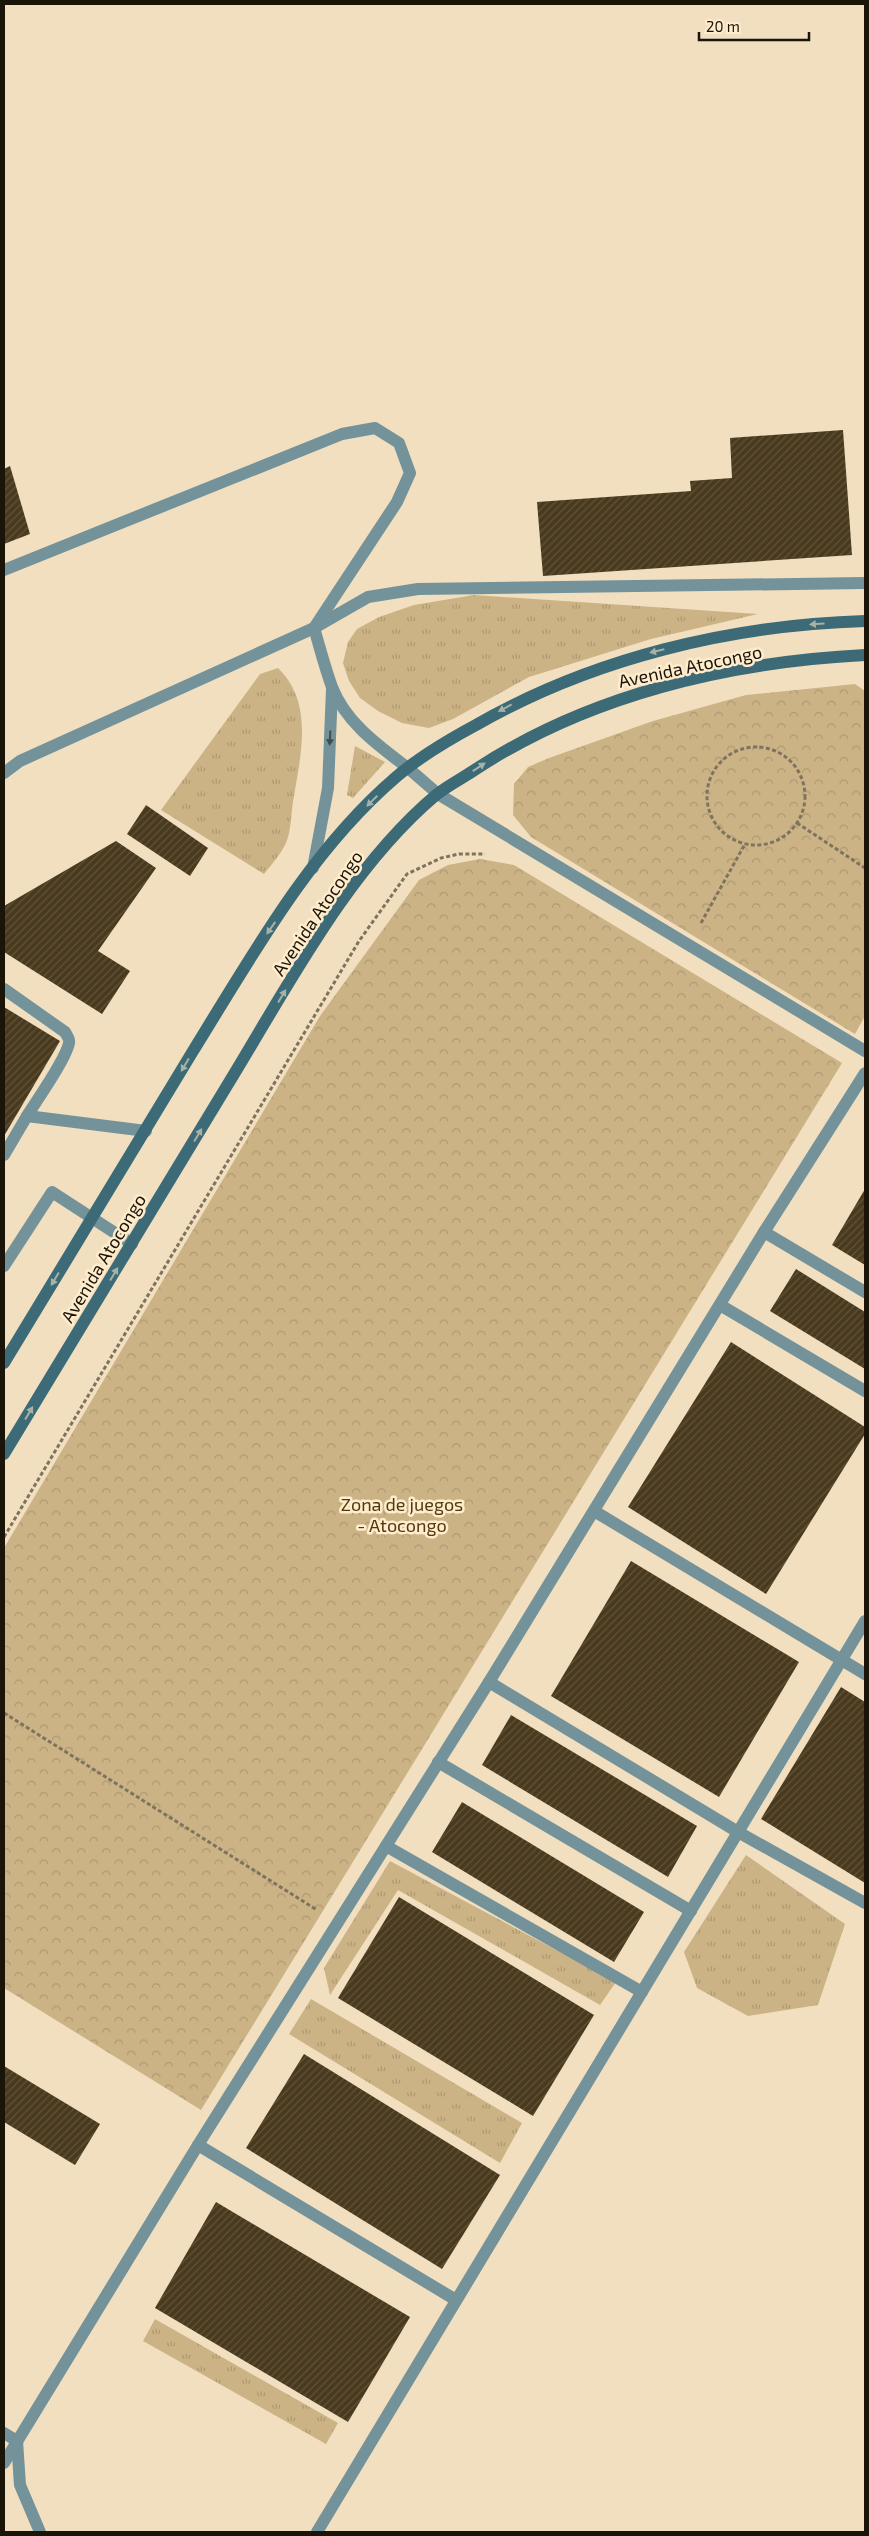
<svg xmlns="http://www.w3.org/2000/svg" width="869" height="2536" font-family="'Exo 2',sans-serif">
	<style>
		.grass { fill: url(#grass-tufts) }
		.park { fill: url(#park-crowns) }
		.building { fill: url(#building-hatch) }
		.lines { fill: none; stroke-linecap: round; stroke-linejoin: round }
		.path { stroke: #7f735e; stroke-width: 3; stroke-dasharray: 4 2.5; stroke-linecap: butt }
		.lane { stroke: #73929a; stroke-width: 12 }
		.street { stroke: #73929a; stroke-width: 12 }
		.secondary { stroke: #3c6b77; stroke-width: 12 }
		.oneway { fill: #a7b2a6 }
		.oneway2 { fill: #434d4a }
		.labels { text-anchor: middle; dominant-baseline: central; stroke-width: 5; stroke-linejoin: round; paint-order: stroke }
		.street-label { font-size: 18px; fill: #1b1509; stroke: #ffeccc }
		.park-label { font-size: 18px; fill: #4f3a0d; stroke: #ffeccc }
	</style>
	<defs>
		<pattern id="grass-tufts" width="24" height="20" patternUnits="userSpaceOnUse" patternTransform="scale(1.25)"><rect width="24" height="20" fill="#ccb386"/><path d="M3 7l-1-3M5 7V3M7 7l1-3M15 17l-1-3M17 17v-4M19 17l1-3" fill="none" stroke="#af9972"/></pattern>
		<pattern id="park-crowns" width="20" height="18" patternUnits="userSpaceOnUse" patternTransform="scale(1.25)"><rect width="20" height="18" fill="#ccb386"/><path d="M2 6a3 3 0 1 1 6 0M12 15a3 3 0 1 1 6 0" fill="none" stroke="#af9972"/></pattern>
		<pattern id="building-hatch" width="6" height="6" patternUnits="userSpaceOnUse" patternTransform="scale(1.25)"><rect width="6" height="6" fill="#493a1e"/><path d="M-1 1l2-2M0 6l6-6M5 7l2-2" fill="none" stroke="#60533c"/></pattern>
	</defs>
	<rect width="100%" height="100%" fill="#f1dfbf"/>
	<g class="grass">
		<path d="M 474,595 L 758,614 L 651,639 L 529,677 L 453,719 L 429,728 L 402,723 L 378,711 L 360,698 L 349,681 L 343,663 L 348,642 L 357,629 L 379,617 L 414,605 Z"/>
		<path d="M 278,668 C 315,704 300,757 293,802 C 291,814 291,832 286,843 C 281,854 271,865 264,874 L 161,810 L 260,674 Z"/>
		<path d="M 355,746 L 385,762 L 353,798 L 347,795 Z"/>
		<path d="M 746,1855 L 845,1924 L 818,2005 L 748,2016 L 697,1988 L 684,1952 Z"/>
		<path d="M 390,1861 L 616,1982 L 600,2005 L 398,1890 L 330,1995 L 324,1968 Z"/>
		<path d="M 311,1999 L 522,2123 L 500,2163 L 289,2034 Z"/>
		<path d="M 155,2319 L 338,2423 L 326,2444 L 143,2341 Z"/>
	</g>
	<g class="park">
		<path d="M 855,684 L 865,691 L 865,1016 L 855,1034 L 531,837 L 513,815 L 514,784 L 528,767 L 549,758 L 653,721 L 746,695 Z"/>
		<path d="M 480,859 L 514,865 L 842,1063 L 201,2110 L 4,1988 L 4,1548 L 320,1016 L 419,880 L 448,865 Z"/>
	</g>
	<g class="building">
		<path d="M 843,430 L 852,555 L 543,576 L 537,502 L 691,491 L 690,481 L 732,478 L 730,438 Z"/>
		<path d="M 10,466 L 30,534 L 4,544 L 4,469 Z"/>
		<path d="M 146,805 L 208,848 L 190,876 L 127,834 Z"/>
		<path d="M 116,841 L 156,868 L 98,951 L 130,971 L 102,1014 L 4,952 L 4,906 Z"/>
		<path d="M 4,1007 L 60,1041 L 4,1136 Z"/>
		<path d="M 865,1189 L 865,1265 L 832,1245 Z"/>
		<path d="M 796,1269 L 865,1312 L 865,1369 L 770,1311 Z"/>
		<path d="M 731,1342 L 865,1427 L 865,1434 L 766,1594 L 628,1507 Z"/>
		<path d="M 631,1561 L 799,1662 L 719,1797 L 551,1696 Z"/>
		<path d="M 841,1687 L 865,1702 L 865,1883 L 761,1819 Z"/>
		<path d="M 511,1715 L 697,1826 L 668,1877 L 482,1765 Z"/>
		<path d="M 462,1802 L 644,1912 L 614,1962 L 432,1852 Z"/>
		<path d="M 399,1897 L 594,2015 L 533,2116 L 338,1998 Z"/>
		<path d="M 304,2054 L 500,2175 L 442,2269 L 246,2148 Z"/>
		<path d="M 4,2066 L 100,2124 L 75,2165 L 4,2122 Z"/>
		<path d="M 216,2202 L 410,2317 L 348,2422 L 155,2308 Z"/>
	</g>
	<g class="lines">
		<g class="path">
			<circle cx="756" cy="796" r="49"/>
			<path d="M 797,823 L 865,868"/>
			<path d="M 701,923 L 745,844"/>
			<path d="M 4,1537 L 359,941 L 407,874 L 441,858 L 459,854 L 485,854"/>
			<path d="M 4,1713 L 317,1910"/>
		</g>
		<g class="lane">
			<path d="M 4,570 L 342,434 L 375,428 L 399,443 L 410,473 L 397,502 L 314,628 C 320,648 325,668 332,687 C 346,723 379,746 408,768"/>
			<path d="M 4,773 L 20,761 L 314,628 L 368,597 L 418,589 L 865,583"/>
			<path d="M 313,868 L 328,788 L 332,689"/>
			<path d="M 4,989 L 65,1032 C 67,1036 70,1039 69,1043 C 66,1059 37,1100 27,1116"/>
			<path d="M 4,1155 L 27,1116 L 146,1131"/>
			<path d="M 4,1266 L 52,1192 L 132,1244"/>
		</g>
		<g class="street">
			<path d="M 408,768 L 438,794 L 865,1051"/>
			<path d="M 764,1232 L 865,1292"/>
			<path d="M 720,1305 L 865,1391"/>
			<path d="M 594,1511 L 865,1674"/>
			<path d="M 489,1682 L 738,1832 L 865,1903"/>
			<path d="M 438,1762 L 691,1911"/>
			<path d="M 386,1846 L 642,1992"/>
			<path d="M 198,2145 L 456,2300"/>
			<path d="M 4,2433 L 17,2441 L 20,2485 L 40,2532"/>
			<path d="M 4,2463 L 198,2145 L 489,1682 L 764,1232 L 865,1073"/>
			<path d="M 317,2532 L 865,1621"/>
		</g>
		<g class="secondary">
			<path d="M 4,1363 C 67,1259 130,1155 193,1051 C 252,956 309,852 395,778 C 419,757 448,740 476,725 C 593,658 731,625 865,621"/>
			<path d="M 4,1454 C 79,1331 154,1208 228,1084 C 288,986 348,869 436,795 C 447,786 461,779 473,771 C 588,695 728,662 865,655"/>
		</g>
	</g>
	<defs><path id="oneway-solid" d="M-6-.8H1V-3.2L6.5 0L1 3.2V.8H-6Z" transform="scale(1.25)"/></defs>
	<g class="oneway">
		<use href="#oneway-solid" transform="translate(817 624) rotate(176)"/>
		<use href="#oneway-solid" transform="translate(657 651) rotate(167)"/>
		<use href="#oneway-solid" transform="translate(505 708) rotate(152)"/>
		<use href="#oneway-solid" transform="translate(479 767) rotate(-33)"/>
		<use href="#oneway-solid" transform="translate(372 801) rotate(135)"/>
		<use href="#oneway-solid" transform="translate(271 928) rotate(125)"/>
		<use href="#oneway-solid" transform="translate(282 996) rotate(-59)"/>
		<use href="#oneway-solid" transform="translate(185 1065) rotate(121)"/>
		<use href="#oneway-solid" transform="translate(198 1135) rotate(-59)"/>
		<use href="#oneway-solid" transform="translate(114 1274) rotate(-59)"/>
		<use href="#oneway-solid" transform="translate(55 1279) rotate(121)"/>
		<use href="#oneway-solid" transform="translate(29 1413) rotate(-59)"/>
	</g>
	<use class="oneway2" href="#oneway-solid" transform="translate(330 738) rotate(93)"/>
	<g class="labels">
		<g class="street-label">
			<text transform="translate(690 666) rotate(-12)">Avenida Atocongo</text>
			<text transform="translate(317 913) rotate(-56)">Avenida Atocongo</text>
			<text transform="translate(103 1258) rotate(-59)">Avenida Atocongo</text>
		</g>
		<g class="park-label">
			<text x="402" y="1504">Zona de juegos<tspan x="402" dy="21">- Atocongo</tspan></text>
		</g>
	</g>
	<rect width="869" height="2536" fill="none" stroke="#1b1509" stroke-width="10"/>
	<path d="M699 32v8h110v-8" fill="none" stroke="#1b1509" stroke-width="2.5"/>
	<text x="706" y="32" font-size="15" fill="#1b1509" stroke="#ffeccc" stroke-width="4" paint-order="stroke">20 m</text>
</svg>
